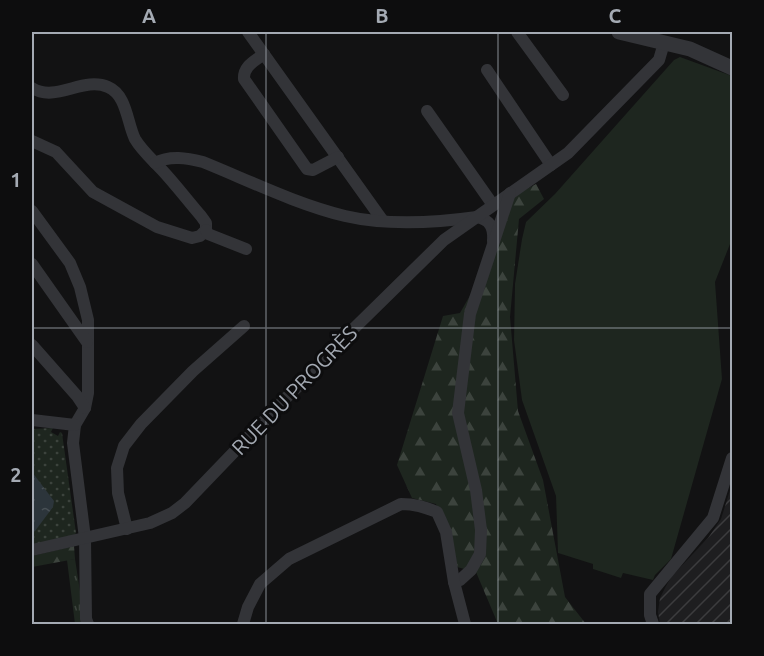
<svg xmlns="http://www.w3.org/2000/svg" width="764" height="656" font-family="Ubuntu,sans-serif">
	<style>
		.industrial { fill: url(#industrial-furrows) }
		.grass { fill: url(#grass-tufts) }
		.forest { fill: url(#forest-firs) }
		.park { fill: url(#park-dots) }
		.pitch { fill: #1e261f }
		.water { fill: url(#water-ripples) }
		.lines { fill: none; stroke-linecap: round; stroke-linejoin: round }
		.minor { stroke: #333438; stroke-width: 12 }
		.tertiary { stroke: #333438; stroke-width: 15 }
		.grid { fill: none; stroke: #a4aab3; stroke-width: 1.5; stroke-opacity: 0.55 }
		.labels { text-anchor: middle; dominant-baseline: central; stroke-width: 6; stroke-linejoin: round; paint-order: stroke }
		.street-label { font-size: 21px; fill: #a4aab3; stroke: #0d0d0e }
		.neatline { fill: none; stroke: #a4aab3; stroke-width: 2 }
		.grid-label { font-size: 20px; text-anchor: middle; font-weight: bold; fill: #a4aab3 }
	</style>
	<defs>
		<pattern id="industrial-furrows" width="10" height="10" patternUnits="userSpaceOnUse" patternTransform="scale(1.5)"><rect width="10" height="10" fill="#1e1e20"/><path d="M-1 1l2-2M0 10L10 0M9 11l2-2" fill="none" stroke="#3c3c3e"/></pattern>
		<pattern id="grass-tufts" width="24" height="20" patternUnits="userSpaceOnUse" patternTransform="scale(1.5)"><rect width="24" height="20" fill="#1e261f"/><path d="M3 7l-1-3M5 7V3M7 7l1-3M15 17l-1-3M17 17v-4M19 17l1-3" fill="none" stroke="#3c433d"/></pattern>
		<pattern id="forest-firs" width="22" height="20" patternUnits="userSpaceOnUse" patternTransform="scale(1.5)"><rect width="22" height="20" fill="#1e261f"/><path d="M5 1l3.5 6h-7zM16 11l3.5 6h-7z" fill="#3c433d"/></pattern>
		<pattern id="park-dots" width="8" height="8" patternUnits="userSpaceOnUse" patternTransform="scale(1.5)"><rect width="8" height="8" fill="#1e261f"/><path d="M2 2h.1M6 6h.1" fill="none" stroke="#3c433d" stroke-width="1.8" stroke-linecap="round"/></pattern>
		<pattern id="water-ripples" width="26" height="14" patternUnits="userSpaceOnUse" patternTransform="scale(1.5)"><rect width="26" height="14" fill="#2c353b"/><path d="M2 4q2-2 4 0t4 0M15 11q2-2 4 0t4 0" fill="none" stroke="#485055"/></pattern>
	</defs>
	<rect width="100%" height="100%" fill="#121213"/>
	<path class="industrial" d="M 732,484 L 732,624 L 660,624 L 658,612 L 660,598 L 666,586 L 672,576 L 708,538 L 721,519 Z"/>
	<path class="grass" d="M 75,559 L 85,624 L 75,624 L 67,560 Z"/>
	<g class="forest">
		<path d="M 536,184 L 544,199 L 519,219 L 510,317 L 518,411 L 543,480 L 565,597 L 586,624 L 498,624 L 476,572 L 457,567 L 436,504 L 412,498 L 397,465 L 443,316 L 460,313 L 492,257 L 512,197 Z"/>
		<path d="M 74,546 L 75,559 L 32,567 L 32,556 Z"/>
	</g>
	<path class="park" d="M 53,428 L 51,432 L 58,436 L 60,432 L 62,433 L 76,533 L 73,537 L 32,546 L 32,429 Z"/>
	<path class="pitch" d="M 680,57 L 732,76 L 732,239 L 715,282 L 722,379 L 671,559 L 655,575 L 653,580 L 623,573 L 621,578 L 593,569 L 593,564 L 558,553 L 556,496 L 522,400 L 514,340 L 515,284 L 522,239 L 526,222 L 555,194 L 674,60 Z"/>
	<path class="water" d="M 32,472 L 54,501 L 53,507 L 35,531 L 32,533 Z"/>
	<g class="lines">
		<g class="minor">
			<path d="M 248,32 L 383,221"/>
			<path d="M 517,32 L 563,95"/>
			<path d="M 264,54 C 255,61 243,66 244,79 L 307,169 L 313,170 L 338,157"/>
			<path d="M 487,70 L 551,165"/>
			<path d="M 32,88 C 56,103 83,76 108,87 C 127,95 127,123 135,139 C 142,151 153,160 162,170 C 176,185 188,201 201,216 L 206,223 L 206,230"/>
			<path d="M 427,111 L 493,205"/>
			<path d="M 32,141 L 56,152 L 93,192 L 157,227 L 192,238 L 200,236 L 206,230"/>
			<path d="M 155,163 C 170,155 187,158 203,162 C 250,181 296,204 345,216 C 388,226 434,223 477,217 C 490,220 494,227 493,241"/>
			<path d="M 32,211 L 70,263 L 80,287 L 88,320 L 88,393 L 85,408 L 75,425 L 73,443 L 85,538 L 86,619 L 88,624"/>
			<path d="M 206,230 L 208,234 L 246,249"/>
			<path d="M 32,264 L 87,342"/>
			<path d="M 32,345 L 77,396 L 85,408"/>
			<path d="M 32,420 L 75,425"/>
			<path d="M 127,529 L 118,493 L 117,468 L 124,446 L 141,424 L 193,371 L 244,326"/>
			<path d="M 32,550 L 150,523 L 172,513 L 185,503 L 287,397 L 310,375 L 335,347 L 444,240 L 568,153 L 659,60 L 664,43"/>
			<path d="M 454,582 L 460,580 L 471,570 L 480,554 L 481,530 L 476,490 L 458,413 L 470,314 L 510,193"/>
			<path d="M 243,624 L 248,607 L 260,584 L 289,559 L 401,504 C 415,504 424,507 437,512 L 446,532 L 454,582 L 465,624"/>
			<path d="M 653,624 L 650,615 L 650,594 L 713,518 L 732,458"/>
		</g>
		<path class="tertiary" d="M 619,32 L 690,49 L 732,68"/>
	</g>
	<path class="grid" d="M 266,32 L 266,624M 498,32 L 498,624M 32,328 L 732,328"/>
	<g class="labels">
		<g class="street-label">
			<text transform="translate(294 390) rotate(-46)">RUE DU PROGRÈS</text>
		</g>
	</g>
	<rect width="764" height="656" fill="none" stroke="#0d0d0e" stroke-width="66"/>
	<rect x="33" y="33" width="698" height="590" class="neatline"/>
	<g class="grid-label">
		<text x="149" y="23">A</text>
		<text x="382" y="23">B</text>
		<text x="615" y="23">C</text>
		<text x="16" y="187">1</text>
		<text x="16" y="482">2</text>
	</g>
</svg>
